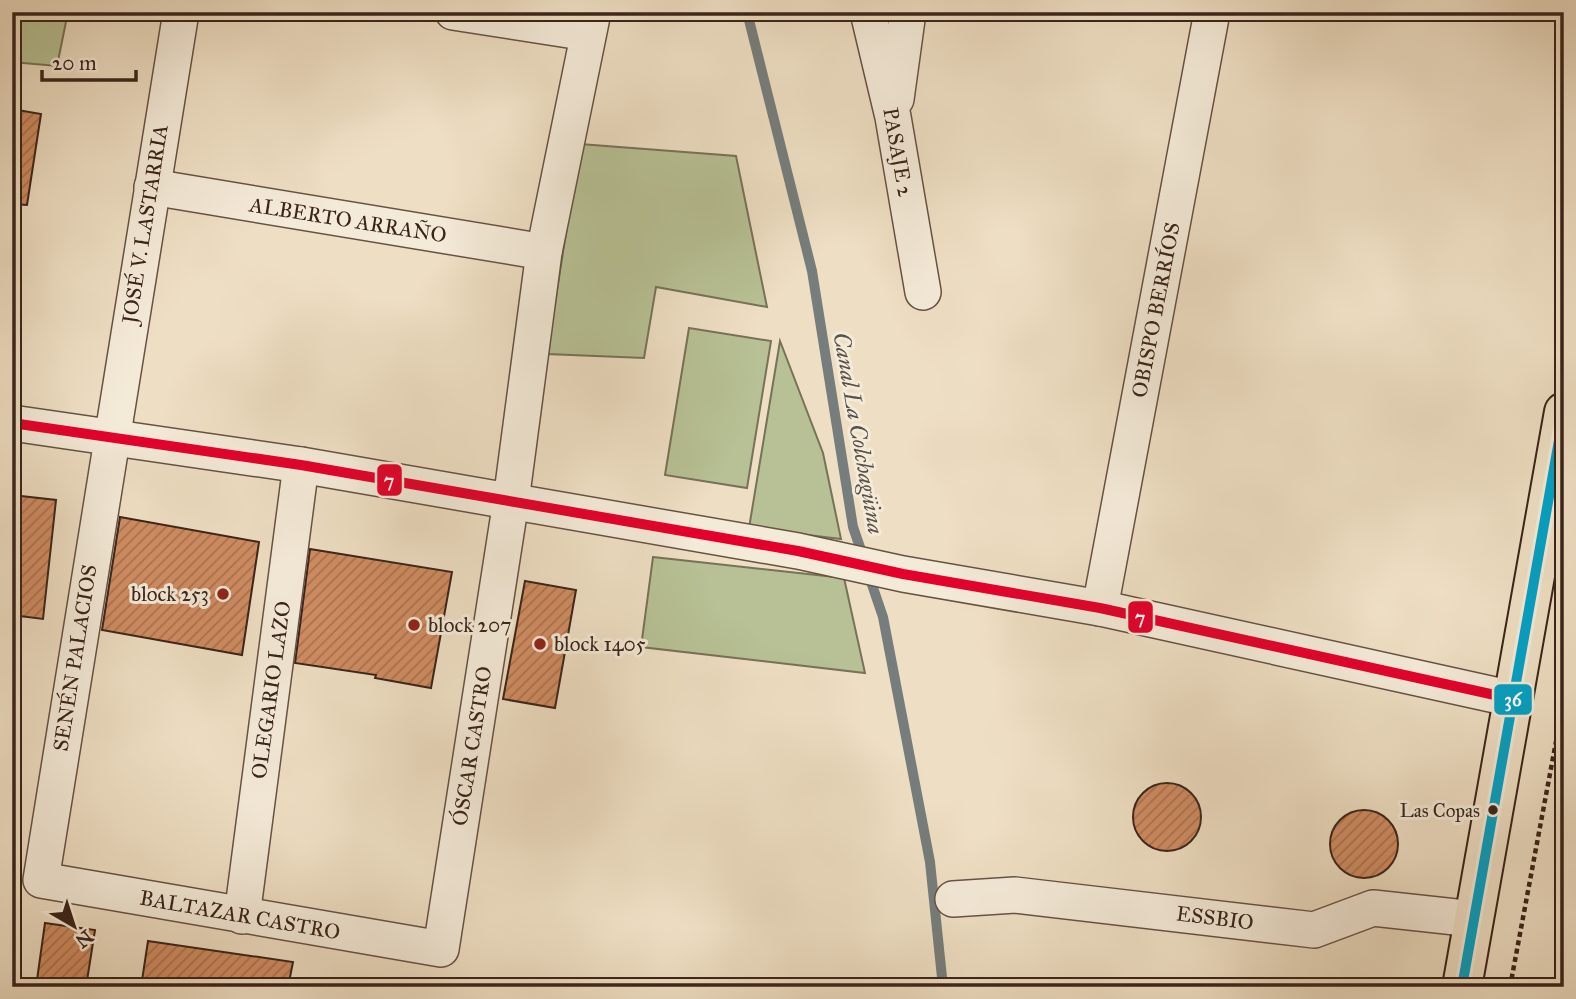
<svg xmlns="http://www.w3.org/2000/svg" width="1576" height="999" font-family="'IM FELL Great Primer',serif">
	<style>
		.green { fill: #b7c195; stroke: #787258; stroke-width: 2 }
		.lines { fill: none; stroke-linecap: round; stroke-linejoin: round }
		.stream { stroke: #767d7c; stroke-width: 10 }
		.building { fill: url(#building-hatch); stroke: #3a241a; stroke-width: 2 }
		.minor-casing { stroke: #675244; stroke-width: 38 }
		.major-casing { stroke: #3a241a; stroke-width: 42 }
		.path { stroke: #3a241a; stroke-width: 4.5; stroke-dasharray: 5 3.5; stroke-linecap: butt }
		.minor { stroke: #f4ead8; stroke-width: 35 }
		.major { stroke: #eedec3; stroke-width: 38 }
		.bus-1-casing { stroke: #f4ead8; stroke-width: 16 }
		.bus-2-casing { stroke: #f4ead8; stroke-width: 16 }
		.bus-1 { stroke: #03a2c5; stroke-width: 10 }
		.bus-2 { stroke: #e4002b; stroke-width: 10 }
		.poi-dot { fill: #8f2418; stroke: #f4ead8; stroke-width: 2.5 }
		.bus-dot { fill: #3a241a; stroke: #f4ead8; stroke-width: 2.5 }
		.labels { text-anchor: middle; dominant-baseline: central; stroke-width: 6; stroke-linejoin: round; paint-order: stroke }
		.bus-label { font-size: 19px; fill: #3a241a; stroke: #f4ead8; text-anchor: end }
		.street-label { font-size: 21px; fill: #3a241a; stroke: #f4ead8 }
		.poi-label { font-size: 21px; fill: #3a241a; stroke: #f4ead8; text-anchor: start }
		.water-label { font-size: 23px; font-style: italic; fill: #58514b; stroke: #f4ead8 }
		.line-badge { stroke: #f4ead8; stroke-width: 2.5 }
		.badge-label { font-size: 19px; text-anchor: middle; font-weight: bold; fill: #fff }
	</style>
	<defs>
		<pattern id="building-hatch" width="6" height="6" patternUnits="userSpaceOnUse" patternTransform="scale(1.75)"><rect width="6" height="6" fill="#d08c62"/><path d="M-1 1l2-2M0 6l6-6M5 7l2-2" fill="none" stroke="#aa7250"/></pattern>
	</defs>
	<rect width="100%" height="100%" fill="#eedec3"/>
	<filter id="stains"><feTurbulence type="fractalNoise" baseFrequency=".00286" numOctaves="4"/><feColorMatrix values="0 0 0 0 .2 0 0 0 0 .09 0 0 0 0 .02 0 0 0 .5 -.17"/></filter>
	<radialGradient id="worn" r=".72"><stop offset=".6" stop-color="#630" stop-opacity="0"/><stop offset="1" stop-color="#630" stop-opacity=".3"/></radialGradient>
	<g class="green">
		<path d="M 12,12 L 68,12 L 57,66 L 12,62 Z"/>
		<path d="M 580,144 L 736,156 L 767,307 L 656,287 L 644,358 L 547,354 Z"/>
		<path d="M 689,328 L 771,341 L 747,488 L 665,475 Z"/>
		<path d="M 780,341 L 823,453 L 841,539 L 749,528 Z"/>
		<path d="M 653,557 L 844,578 L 865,673 L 641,647 Z"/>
	</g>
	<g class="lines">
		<g class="stream">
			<path d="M 747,12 L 812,271 L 853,527 L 864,559"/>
			<path d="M 868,573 L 883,617 L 930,862 L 943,987"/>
		</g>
	</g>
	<g class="building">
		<path d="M 12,109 L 41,114 L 27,205 L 12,204 Z"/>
		<path d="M 12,495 L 56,500 L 43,619 L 12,615 Z"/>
		<path d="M 120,517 L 259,542 L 242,655 L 102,630 Z"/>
		<path d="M 310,549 L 452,572 L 431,688 L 375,678 L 376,675 L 295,663 Z"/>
		<path d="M 525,581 L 576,590 L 555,708 L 503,699 Z"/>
		<circle cx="1167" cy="817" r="34"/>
		<circle cx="1364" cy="844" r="34"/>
		<path d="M 45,923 L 95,930 L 86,987 L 36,987 Z"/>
		<path d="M 148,941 L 293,962 L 288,987 L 141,987 Z"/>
	</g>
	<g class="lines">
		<defs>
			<g id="minor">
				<path d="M 181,12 L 41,880 L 441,949 L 511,501 L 544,252 L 593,12"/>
				<path d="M 453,12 L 588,33"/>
				<path d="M 868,12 L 893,117 L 923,292"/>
				<path d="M 896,99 L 908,12"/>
				<path d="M 152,187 L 544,252"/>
				<path d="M 12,423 L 301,465 L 798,551 L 903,574 L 1100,608 L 1513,699"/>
				<path d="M 1100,608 L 1212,12"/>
				<path d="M 953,899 L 1015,895 L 1314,930 L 1373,908 L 1474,919"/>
				<path d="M 242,916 L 301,465"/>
			</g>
			<path id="major" d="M 1462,987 L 1564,412"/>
		</defs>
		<use href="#minor" class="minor-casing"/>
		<use href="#major" class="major-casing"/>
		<path class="path" d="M 1510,987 L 1564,699"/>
		<use href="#minor" class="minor"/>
		<use href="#major" class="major"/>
		<defs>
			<path id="bus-1" d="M 1462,987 L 1564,412"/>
			<path id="bus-2" d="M 12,423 L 301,465 L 798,551 L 903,574 L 1100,608 L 1513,699"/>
		</defs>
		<use href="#bus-1" class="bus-1-casing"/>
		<use href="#bus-2" class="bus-2-casing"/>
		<use href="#bus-1" class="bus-1"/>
		<use href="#bus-2" class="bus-2"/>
	</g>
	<g class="poi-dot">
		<circle cx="223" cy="594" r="7"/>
		<circle cx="414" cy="625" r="7"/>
		<circle cx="540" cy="644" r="7"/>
	</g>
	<circle class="bus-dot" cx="1493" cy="810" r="6"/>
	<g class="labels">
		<g class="bus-label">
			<text x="1480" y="810">Las Copas</text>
		</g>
		<g class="street-label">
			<text transform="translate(898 152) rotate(80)">PASAJE 2</text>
			<text transform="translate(348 220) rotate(9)">ALBERTO ARRAÑO</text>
			<text transform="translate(145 224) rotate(-81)">JOSÉ V. LASTARRIA</text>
			<text transform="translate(1156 310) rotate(-79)">OBISPO BERRÍOS</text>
			<text transform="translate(75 658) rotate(-81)">SENÉN PALACIOS</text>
			<text transform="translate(271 690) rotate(-82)">OLEGARIO LAZO</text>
			<text transform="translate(472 746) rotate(-81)">ÓSCAR CASTRO</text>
			<text transform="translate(240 915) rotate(10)">BALTAZAR CASTRO</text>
			<text transform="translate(1215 918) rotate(7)">ESSBIO</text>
		</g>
		<g class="poi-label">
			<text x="209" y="594" text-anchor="end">block 253</text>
			<text x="428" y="625">block 207</text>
			<text x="554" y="644">block 1405</text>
		</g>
		<g class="water-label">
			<text transform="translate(859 433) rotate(80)">Canal La Colchagüina</text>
		</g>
	</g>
	<g class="line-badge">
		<rect x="376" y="463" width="27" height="34" rx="7" fill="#e4002b"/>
		<rect x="1127" y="600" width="27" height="34" rx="7" fill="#e4002b"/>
		<rect x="1493" y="683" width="40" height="33" rx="7" fill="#03a2c5"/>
	</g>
	<g class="badge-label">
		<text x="389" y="487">7</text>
		<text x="1140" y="624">7</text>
		<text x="1513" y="706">36</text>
	</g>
	<rect width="1576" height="999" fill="none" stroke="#eedec3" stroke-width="42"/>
	<rect x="14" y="14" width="1548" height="971" fill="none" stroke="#3a241a" stroke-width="3.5"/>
	<rect x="21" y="21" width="1534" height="957" fill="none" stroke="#3a241a" stroke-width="2"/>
	<g transform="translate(74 926) rotate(141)" stroke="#f4ead8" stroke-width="5" paint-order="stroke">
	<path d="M0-5L12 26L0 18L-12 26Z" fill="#3a241a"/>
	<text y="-10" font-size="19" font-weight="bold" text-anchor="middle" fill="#3a241a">N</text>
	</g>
	<path d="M42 70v10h94v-10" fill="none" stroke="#3a241a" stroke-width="3.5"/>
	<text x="52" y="70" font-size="21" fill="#3a241a" stroke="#f4ead8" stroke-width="5" paint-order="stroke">20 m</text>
	<rect width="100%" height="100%" filter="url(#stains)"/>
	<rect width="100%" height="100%" fill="url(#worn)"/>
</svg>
